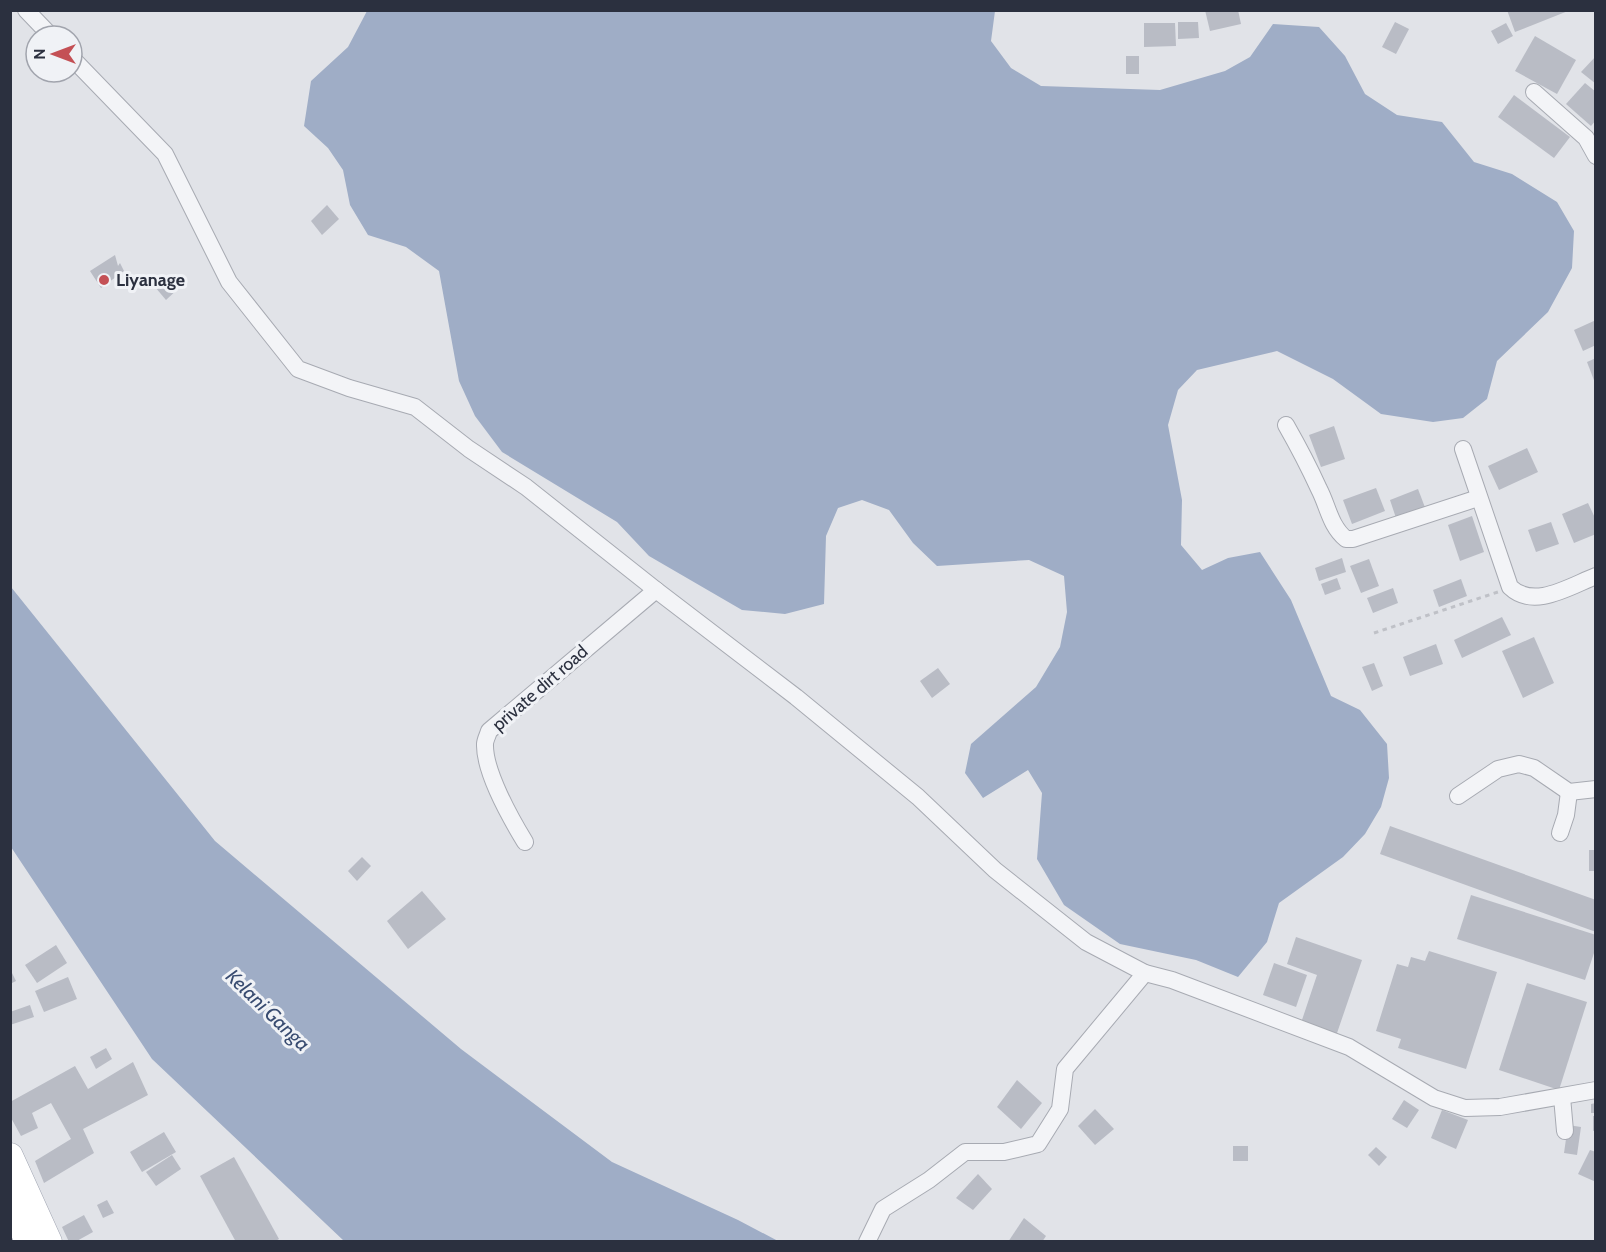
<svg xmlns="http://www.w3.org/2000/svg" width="1606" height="1252" font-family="Cabin,sans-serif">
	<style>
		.water { fill: #9fadc6 }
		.building { fill: #b9bcc5 }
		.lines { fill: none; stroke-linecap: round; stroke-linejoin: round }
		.street-casing { stroke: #a7aab2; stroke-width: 18 }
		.primary-casing { stroke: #a1a6b3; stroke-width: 27 }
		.path { stroke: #bfc1c7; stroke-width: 3; stroke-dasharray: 4.5 4.5; stroke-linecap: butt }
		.street { stroke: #f3f4f7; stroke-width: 16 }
		.primary { stroke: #fff; stroke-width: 26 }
		.poi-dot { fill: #c45055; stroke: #f0f2f6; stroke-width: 2 }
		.labels { text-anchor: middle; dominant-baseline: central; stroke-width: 6; stroke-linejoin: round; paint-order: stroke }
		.poi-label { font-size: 18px; font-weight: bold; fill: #2b303f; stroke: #f0f2f6; text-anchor: start }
		.street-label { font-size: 18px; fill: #2b303f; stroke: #f0f2f6 }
		.water-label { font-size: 20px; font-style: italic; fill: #384b70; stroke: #f0f2f6 }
	</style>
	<rect width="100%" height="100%" fill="#e1e3e8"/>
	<g class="water">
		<path d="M 367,11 L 995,11 L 991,41 L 1011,68 L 1041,86 L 1160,90 L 1225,71 L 1250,57 L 1273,24 L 1319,27 L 1345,56 L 1365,94 L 1397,115 L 1442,122 L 1474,162 L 1512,174 L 1557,202 L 1574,231 L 1572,268 L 1548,312 L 1497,361 L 1487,399 L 1463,418 L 1433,422 L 1381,414 L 1333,379 L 1277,351 L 1197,370 L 1178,390 L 1168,425 L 1182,500 L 1181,545 L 1202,570 L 1228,558 L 1260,552 L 1291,600 L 1331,696 L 1360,710 L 1387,744 L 1389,778 L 1381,807 L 1365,834 L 1343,857 L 1279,903 L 1267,942 L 1238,977 L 1196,960 L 1120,944 L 1064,905 L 1037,859 L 1042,793 L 1028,770 L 983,798 L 965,773 L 971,744 L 1036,687 L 1060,647 L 1067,612 L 1064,576 L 1029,560 L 937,566 L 913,543 L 889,510 L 862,500 L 838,508 L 826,536 L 824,604 L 785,614 L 742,610 L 649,556 L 617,522 L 502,452 L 475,416 L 459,381 L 439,271 L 406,247 L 368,235 L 350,205 L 343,170 L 328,148 L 304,126 L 311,81 L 348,47 Z"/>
		<path d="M 11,587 L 215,841 L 461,1049 L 612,1162 L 738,1220 L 778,1241 L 344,1241 L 152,1059 L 11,847 Z"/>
	</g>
	<g class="building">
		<path d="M 1205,10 L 1238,10 L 1241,24 L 1210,31 Z"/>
		<path d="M 1507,10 L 1568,10 L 1568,11 L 1515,32 Z"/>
		<path d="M 1178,22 L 1198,22 L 1199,38 L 1178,39 Z"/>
		<path d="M 1395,22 L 1409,29 L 1396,54 L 1382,47 Z"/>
		<path d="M 1144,23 L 1175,23 L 1176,46 L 1144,47 Z"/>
		<path d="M 1506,23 L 1513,36 L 1498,44 L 1491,31 Z"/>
		<path d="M 1535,36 L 1576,60 L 1557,94 L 1515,71 Z"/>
		<rect x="1126" y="56" width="13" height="18"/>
		<path d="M 1596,56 L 1596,84 L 1581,72 Z"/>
		<path d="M 1585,83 L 1596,92 L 1596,120 L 1591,126 L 1566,104 Z"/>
		<path d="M 1514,95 L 1570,137 L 1554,158 L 1498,117 Z"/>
		<path d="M 327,205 L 339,219 L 322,235 L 311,221 Z"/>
		<path d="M 115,255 L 118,266 L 120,263 L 124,271 L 101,288 L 90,271 Z"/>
		<path d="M 172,276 L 181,286 L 166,300 L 155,287 Z"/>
		<path d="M 1596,320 L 1596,345 L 1583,351 L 1574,330 Z"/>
		<path d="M 1596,358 L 1596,383 L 1595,383 L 1587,362 Z"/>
		<path d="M 1334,426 L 1345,459 L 1321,467 L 1309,435 Z"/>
		<path d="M 1527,448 L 1538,472 L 1499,490 L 1488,466 Z"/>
		<path d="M 1376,488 L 1385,511 L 1352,524 L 1343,500 Z"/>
		<path d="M 1418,489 L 1426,510 L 1397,521 L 1390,500 Z"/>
		<path d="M 1588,503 L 1596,520 L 1596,534 L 1574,543 L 1562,514 Z"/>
		<path d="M 1472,516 L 1484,552 L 1460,561 L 1448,525 Z"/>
		<path d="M 1551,522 L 1559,544 L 1536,552 L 1528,530 Z"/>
		<path d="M 1342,558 L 1346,572 L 1319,581 L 1315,568 Z"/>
		<path d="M 1369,559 L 1379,586 L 1361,593 L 1350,566 Z"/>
		<path d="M 1337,578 L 1341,589 L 1325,595 L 1321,584 Z"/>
		<path d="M 1461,579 L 1467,596 L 1439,607 L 1433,590 Z"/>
		<path d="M 1393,588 L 1398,603 L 1373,613 L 1367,598 Z"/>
		<path d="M 1502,617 L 1511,635 L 1462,658 L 1454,640 Z"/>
		<path d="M 1534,637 L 1554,683 L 1523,698 L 1502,651 Z"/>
		<path d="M 1436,644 L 1443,664 L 1410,676 L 1403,657 Z"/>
		<path d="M 1374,663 L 1383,686 L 1372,691 L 1362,667 Z"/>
		<path d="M 938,668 L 950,684 L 932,698 L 920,681 Z"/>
		<path d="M 1390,826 L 1596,900 L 1596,932 L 1380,854 Z"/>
		<rect x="1589" y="850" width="7" height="21"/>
		<path d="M 362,857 L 371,866 L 357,881 L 348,871 Z"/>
		<path d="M 422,891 L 446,919 L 408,949 L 387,921 Z"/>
		<path d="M 1471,895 L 1596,935 L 1596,947 L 1585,980 L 1457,939 Z"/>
		<path d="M 1296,937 L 1362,960 L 1336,1036 L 1301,1023 L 1317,975 L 1287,964 Z"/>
		<path d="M 56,945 L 67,963 L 37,983 L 25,965 Z"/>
		<path d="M 1429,951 L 1497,972 L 1466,1069 L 1398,1048 L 1401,1039 L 1376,1031 L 1397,964 L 1408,967 L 1411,957 L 1425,961 Z"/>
		<path d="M 1274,963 L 1307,975 L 1296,1007 L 1263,995 Z"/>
		<path d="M 10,969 L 16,981 L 10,984 Z"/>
		<path d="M 68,977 L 77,999 L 44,1012 L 35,991 Z"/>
		<path d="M 1527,983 L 1587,1002 L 1559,1090 L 1499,1070 Z"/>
		<path d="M 30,1005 L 34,1017 L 10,1025 L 10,1012 Z"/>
		<path d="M 106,1048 L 112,1059 L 96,1069 L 90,1057 Z"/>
		<path d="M 133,1062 L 148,1095 L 83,1129 L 94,1153 L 44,1183 L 35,1161 L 71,1139 L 51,1103 L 32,1113 L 38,1128 L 21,1136 L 10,1116 L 10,1102 L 75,1066 L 88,1089 Z"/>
		<path d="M 1017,1080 L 1042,1103 L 1021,1129 L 997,1107 Z"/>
		<path d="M 1404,1100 L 1419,1110 L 1407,1128 L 1392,1119 Z"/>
		<path d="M 1596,1103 L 1596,1113 L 1591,1113 L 1591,1104 Z"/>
		<path d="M 1095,1109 L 1114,1129 L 1095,1145 L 1078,1126 Z"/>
		<path d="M 1442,1110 L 1468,1120 L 1456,1149 L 1431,1138 Z"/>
		<path d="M 1593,1116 L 1596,1116 L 1596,1130 L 1593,1131 Z"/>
		<path d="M 1568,1125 L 1581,1127 L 1577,1155 L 1564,1153 Z"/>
		<path d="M 164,1132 L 176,1152 L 142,1172 L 130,1152 Z"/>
		<rect x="1233" y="1146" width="15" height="15"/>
		<path d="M 1376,1147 L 1387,1157 L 1379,1166 L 1368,1155 Z"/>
		<path d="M 1590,1150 L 1596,1152 L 1596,1182 L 1578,1174 Z"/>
		<path d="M 172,1155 L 181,1169 L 156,1186 L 146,1172 Z"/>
		<path d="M 234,1157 L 279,1239 L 274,1242 L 236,1242 L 200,1176 Z"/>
		<path d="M 978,1174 L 992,1189 L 973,1210 L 956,1198 Z"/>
		<path d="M 107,1200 L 114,1213 L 103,1218 L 97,1205 Z"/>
		<path d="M 84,1215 L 93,1232 L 75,1242 L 69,1242 L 62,1227 Z"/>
		<path d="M 1024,1218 L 1046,1236 L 1042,1242 L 1008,1242 Z"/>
	</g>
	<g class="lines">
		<defs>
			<g id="street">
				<path d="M 26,10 L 51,36"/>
				<path d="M 72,58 L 165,154 L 229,282 L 298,369 L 349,388 L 415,407 L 469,449 L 526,487 L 656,590 L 796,697 L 918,797 L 995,870 L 1086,942 L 1145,973 L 1172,980 L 1349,1047 L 1434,1098 L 1465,1108 L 1500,1107 L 1596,1090"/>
				<path d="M 1534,92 L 1586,138 L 1596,156"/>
				<path d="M 1286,425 C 1298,446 1309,467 1319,489 C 1328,506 1330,526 1346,539 L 1353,539 L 1478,498"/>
				<path d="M 1463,449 L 1510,587 C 1534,610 1570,586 1596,576"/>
				<path d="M 1458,796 L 1498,769 L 1519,764 L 1534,768 L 1569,792 L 1596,789"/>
				<path d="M 1560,833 L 1566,815 L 1569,792"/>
				<path d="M 525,842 C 511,819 484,771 485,744 C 485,740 488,735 489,731 L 656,590"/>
				<path d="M 1562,1097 L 1565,1131"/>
				<path d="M 867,1242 L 883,1209 L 929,1180 L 965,1152 L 1004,1152 L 1038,1144 L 1060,1109 L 1065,1069 L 1145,973"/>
			</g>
			<g id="primary">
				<path d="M 10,1156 L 49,1242"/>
				<path d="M 10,1200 L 28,1242"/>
			</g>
		</defs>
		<use href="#street" class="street-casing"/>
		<use href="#primary" class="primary-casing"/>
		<path class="path" d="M 1374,633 L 1498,592"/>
		<use href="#street" class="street"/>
		<use href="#primary" class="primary"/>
	</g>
	<circle class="poi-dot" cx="104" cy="280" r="6"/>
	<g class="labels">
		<g class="poi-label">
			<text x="116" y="280">Liyanage</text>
		</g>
		<g class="street-label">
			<text transform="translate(540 688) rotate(-41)">private dirt road</text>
		</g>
		<g class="water-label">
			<text transform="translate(268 1010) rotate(44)">Kelani Ganga</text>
		</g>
	</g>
	<rect width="1606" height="1252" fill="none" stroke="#2b303f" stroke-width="24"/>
	<g transform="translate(54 54) rotate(270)"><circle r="28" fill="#f0f2f6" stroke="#a1a4ad" stroke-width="1.5"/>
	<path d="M0-4.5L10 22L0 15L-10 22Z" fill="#c45055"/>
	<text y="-9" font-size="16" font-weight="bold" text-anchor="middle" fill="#2b303f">N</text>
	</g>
</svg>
